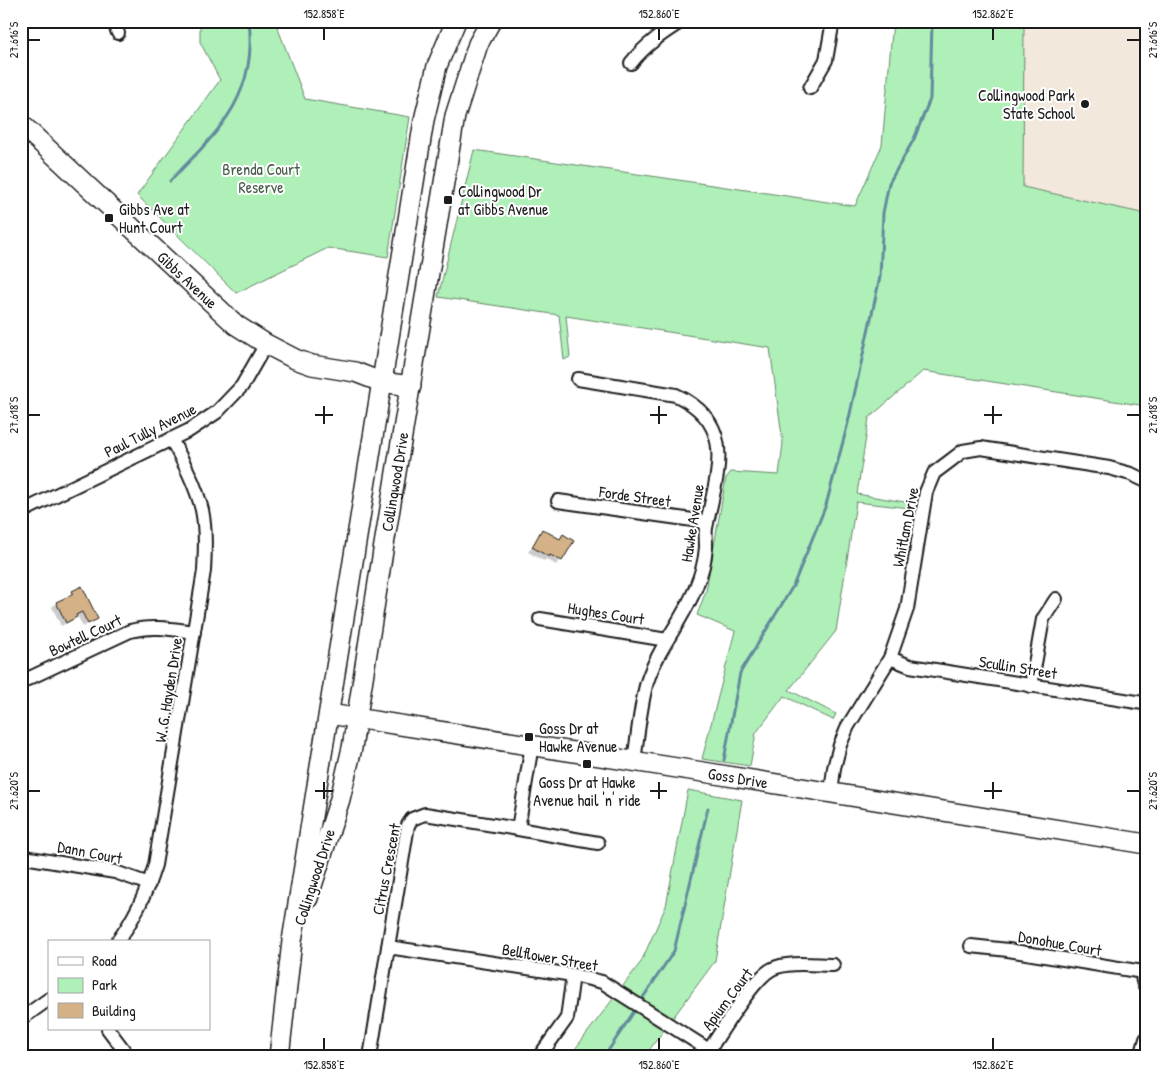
<svg xmlns="http://www.w3.org/2000/svg" width="1167" height="1078" font-family="'Patrick Hand',sans-serif">
	<style>
		.built { fill: #f2e8db }
		.green { fill: #aff0b8; stroke: #66866a }
		.shadow { fill: #0003 }
		.lines { fill: none; stroke-linecap: round; stroke-linejoin: round }
		.stream { stroke: #628b9c; stroke-width: 3 }
		.building { fill: #d4b186; stroke: #1c1c1c }
		.street-casing { stroke: #1c1c1c; stroke-width: 16 }
		.secondary-casing { stroke: #1c1c1c; stroke-width: 22 }
		.street { stroke: #fff; stroke-width: 12 }
		.secondary { stroke: #fff; stroke-width: 19 }
		.ticks { fill: none; stroke: #1c1c1c; stroke-width: 2 }
		.poi-dot { fill: #1c1c1c; stroke: #fff; stroke-width: 2 }
		.labels { text-anchor: middle; dominant-baseline: central; stroke-width: 4; stroke-linejoin: round; paint-order: stroke }
		.poi-label { font-size: 16px; fill: #1c1c1c; stroke: #fff; text-anchor: start }
		.park-label { font-size: 16px; fill: #485c4b; stroke: #fff }
		.street-label { font-size: 16px; fill: #1c1c1c; stroke: #fff }
		.neatline { fill: none; stroke: #1c1c1c; stroke-width: 2 }
		.ticks-label { font-size: 12px; text-anchor: middle; fill: #1c1c1c }
	</style>
	<rect width="100%" height="100%" fill="#fff"/>
	<filter id="ink" filterUnits="userSpaceOnUse"><feTurbulence type="fractalNoise" baseFrequency=".02" numOctaves="2"/><feDisplacementMap in="SourceGraphic" scale="10" xChannelSelector="R" yChannelSelector="G"/><feConvolveMatrix kernelMatrix="1 2 1 2 8 2 1 2 1" color-interpolation-filters="sRGB"/></filter>
	<g filter="url(#ink)">
		<path class="built" d="M 1024,21 L 1146,21 L 1146,214 L 1023,187 Z"/>
		<g class="green">
			<path d="M 200,21 L 275,21 L 305,99 L 410,117 L 388,257 L 328,248 L 236,293 L 137,195 L 220,80 L 200,42 Z"/>
			<path d="M 893,21 L 1024,21 L 1023,187 L 1146,214 L 1146,406 L 923,371 L 869,418 L 857,494 L 911,503 L 910,508 L 856,502 L 836,631 L 789,690 L 836,714 L 833,720 L 784,696 L 756,733 L 750,766 L 702,759 L 735,631 L 697,615 L 706,591 L 726,478 L 731,472 L 779,475 L 783,443 L 770,348 L 566,316 L 570,357 L 564,360 L 559,315 L 438,297 L 474,150 L 855,206 L 882,145 Z"/>
			<path d="M 688,790 L 742,800 L 715,961 L 644,1057 L 569,1057 L 641,962 L 666,906 Z"/>
			<path d="M 21,805 L 30,840 L 21,843 Z"/>
		</g>
		<g class="shadow">
			<path d="M 543,531 L 559,540 L 563,536 L 572,541 L 556,565 L 546,559 L 544,561 L 528,552 Z"/>
			<path d="M 73,592 L 96,619 L 83,627 L 77,615 L 71,621 L 61,626 L 52,607 L 56,603 L 69,597 Z"/>
		</g>
		<g class="lines">
			<g class="stream">
				<path d="M 170,181 C 218,132 258,96 249,21"/>
				<path d="M 724,760 L 740,673 L 793,586 L 826,505 L 848,423 L 880,277 L 883,213 L 889,183 L 914,139 L 930,99 L 932,21"/>
				<path d="M 640,1002 L 674,951 L 708,808"/>
				<path d="M 604,1057 L 637,1007"/>
			</g>
		</g>
		<g class="building">
			<path d="M 542,529 L 560,539 L 563,534 L 574,541 L 562,561 L 550,555 L 549,557 L 532,547 Z"/>
			<path d="M 82,586 L 98,619 L 88,624 L 82,612 L 76,615 L 77,617 L 66,623 L 56,602 L 67,597 L 73,593 L 72,591 Z"/>
		</g>
		<g class="lines">
			<defs>
				<g id="street">
					<path d="M 113,21 L 118,33"/>
					<path d="M 631,63 C 645,45 663,33 682,21"/>
					<path d="M 810,88 L 826,60 L 833,21"/>
					<path d="M 578,379 L 676,395 C 739,425 716,475 706,528 C 705,534 706,540 706,547 C 705,561 701,575 696,587 C 683,620 658,648 647,682 C 640,707 638,735 634,761"/>
					<path d="M 558,501 L 707,522"/>
					<path d="M 21,512 L 190,430 L 217,412 L 242,386 L 266,344"/>
					<path d="M 540,619 L 667,640"/>
					<path d="M 890,658 L 910,666 L 1143,703"/>
					<path d="M 21,682 L 130,631 C 152,625 172,629 194,632"/>
					<path d="M 1031,686 L 1043,619 L 1056,599"/>
					<path d="M 831,793 L 834,768 L 840,745 L 848,726 L 890,658 L 907,609 L 926,492 L 934,473 L 950,461 L 963,451 L 981,448 L 1109,468 L 1131,474 L 1146,481"/>
					<path d="M 518,829 L 598,843"/>
					<path d="M 24,857 L 115,872 L 149,884"/>
					<path d="M 117,942 C 135,918 146,894 155,865 L 204,571 C 205,551 206,530 202,510 C 196,485 183,461 171,439"/>
					<path d="M 971,946 L 1008,950 L 1143,972"/>
					<path d="M 388,947 L 573,975 L 602,982 L 709,1050 L 716,1057"/>
					<path d="M 1146,967 C 1142,974 1141,981 1146,987"/>
					<path d="M 21,1019 L 49,999"/>
					<path d="M 108,1029 L 129,1057"/>
					<path d="M 709,1050 C 722,1031 753,979 772,969 C 787,961 816,965 833,965"/>
					<path d="M 370,1057 L 408,825 L 412,819 L 425,814 L 518,829 L 532,745"/>
					<path d="M 539,1057 L 567,1018 L 573,975"/>
					<path d="M 1141,1057 L 1146,1039"/>
				</g>
				<g id="secondary">
					<path id="s1" d="M 21,124 L 236,325 L 266,344 L 295,359 L 312,365 L 355,372 L 381,382 L 411,386"/>
					<path id="s2" d="M 329,714 L 703,772 L 1146,844"/>
					<path id="s3" d="M 308,898 L 340,799 L 352,748 L 383,551 L 455,116 L 478,44 L 491,21"/>
					<path d="M 279,1057 L 292,941 L 424,120 L 437,66 L 456,21"/>
				</g>
			</defs>
			<use href="#street" class="street-casing"/>
			<use href="#secondary" class="secondary-casing"/>
			<use href="#street" class="street"/>
			<use href="#secondary" class="secondary"/>
		</g>
	</g>
	<path class="ticks" d="M 324,28 L 324,40M 659,28 L 659,40M 993,28 L 993,40M 28,40 L 40,40M 1127,40 L 1140,40M 324,406 L 324,424M 659,406 L 659,424M 993,406 L 993,424M 28,415 L 40,415M 315,415 L 333,415M 650,415 L 667,415M 984,415 L 1002,415M 1127,415 L 1140,415M 324,782 L 324,799M 659,782 L 659,799M 993,782 L 993,799M 28,791 L 40,791M 315,791 L 333,791M 650,791 L 667,791M 984,791 L 1002,791M 1127,791 L 1140,791M 324,1038 L 324,1050M 659,1038 L 659,1050M 993,1038 L 993,1050"/>
	<g class="poi-dot">
		<circle cx="1085" cy="104" r="5"/>
		<rect x="443" y="195" width="10" height="10" rx="2.5"/>
		<rect x="104" y="213" width="10" height="10" rx="2.5"/>
		<rect x="524" y="732" width="10" height="10" rx="2.5"/>
		<rect x="582" y="759" width="10" height="10" rx="2.5"/>
	</g>
	<g class="labels">
		<g class="poi-label">
			<text x="1075" y="95" text-anchor="end">Collingwood Park<tspan x="1075" dy="18">State School</tspan></text>
			<text x="458" y="191">Collingwood Dr<tspan x="458" dy="18">at Gibbs Avenue</tspan></text>
			<text x="119" y="209">Gibbs Ave at<tspan x="119" dy="18">Hunt Court</tspan></text>
			<text x="539" y="728">Goss Dr at<tspan x="539" dy="18">Hawke Avenue</tspan></text>
			<text x="587" y="782" text-anchor="middle">Goss Dr at Hawke<tspan x="587" dy="18">Avenue hail 'n' ride</tspan></text>
		</g>
		<g class="park-label">
			<text x="261" y="169">Brenda Court<tspan x="261" dy="18">Reserve</tspan></text>
		</g>
		<g class="street-label">
			<text stroke="none"><textPath href="#s1" startOffset="228">Gibbs Avenue</textPath></text>
			<text transform="translate(150 430) rotate(-27)">Paul Tully Avenue</text>
			<text stroke="none"><textPath href="#s3" startOffset="426">Collingwood Drive</textPath></text>
			<text transform="translate(635 496) rotate(8)">Forde Street</text>
			<text transform="translate(692 523) rotate(-81)">Hawke Avenue</text>
			<text transform="translate(905 527) rotate(-79)">Whitlam Drive</text>
			<text transform="translate(606 613) rotate(9)">Hughes Court</text>
			<text transform="translate(85 635) rotate(-25)">Bowtell Court</text>
			<text transform="translate(1018 667) rotate(9)">Scullin Street</text>
			<text transform="translate(168 690) rotate(-81)">W. G. Hayden Drive</text>
			<text stroke="none"><textPath href="#s2" startOffset="414">Goss Drive</textPath></text>
			<text transform="translate(90 852) rotate(11)">Dann Court</text>
			<text transform="translate(386 869) rotate(-79)">Citrus Crescent</text>
			<text transform="translate(314 877) rotate(-72)">Collingwood Drive</text>
			<text transform="translate(1060 943) rotate(10)">Donohue Court</text>
			<text transform="translate(550 957) rotate(10)">Bellflower Street</text>
			<text transform="translate(727 999) rotate(-53)">Apium Court</text>
		</g>
	</g>
	<rect width="1167" height="1078" fill="none" stroke="#fff" stroke-width="55"/>
	<rect x="48" y="940" width="162" height="90" fill="#ffffff" stroke="#a4a4a4"/>
	<rect x="58" y="957" width="25" height="8" fill="#ffffff" stroke="#a4a4a4"/>
	<text x="92" y="966" font-size="15" fill="#1c1c1c">Road</text>
	<rect x="58" y="978" width="25" height="15" fill="#aff0b8" stroke="#a4a4a4"/>
	<text x="92" y="990" font-size="15" fill="#1c1c1c">Park</text>
	<rect x="58" y="1003" width="25" height="15" fill="#d4b186" stroke="#a4a4a4"/>
	<text x="92" y="1016" font-size="15" fill="#1c1c1c">Building</text>
	<rect x="28" y="28" width="1112" height="1022" class="neatline"/>
	<g class="ticks-label">
		<text x="324" y="18">152.858°E</text>
		<text x="659" y="18">152.860°E</text>
		<text x="993" y="18">152.862°E</text>
		<text transform="translate(14 40) rotate(-90)" y="4">27.616°S</text>
		<text transform="translate(1153 40) rotate(-90)" y="4">27.616°S</text>
		<text transform="translate(14 415) rotate(-90)" y="4">27.618°S</text>
		<text transform="translate(1153 415) rotate(-90)" y="4">27.618°S</text>
		<text transform="translate(14 791) rotate(-90)" y="4">27.620°S</text>
		<text transform="translate(1153 791) rotate(-90)" y="4">27.620°S</text>
		<text x="324" y="1069">152.858°E</text>
		<text x="659" y="1069">152.860°E</text>
		<text x="993" y="1069">152.862°E</text>
	</g>
</svg>
